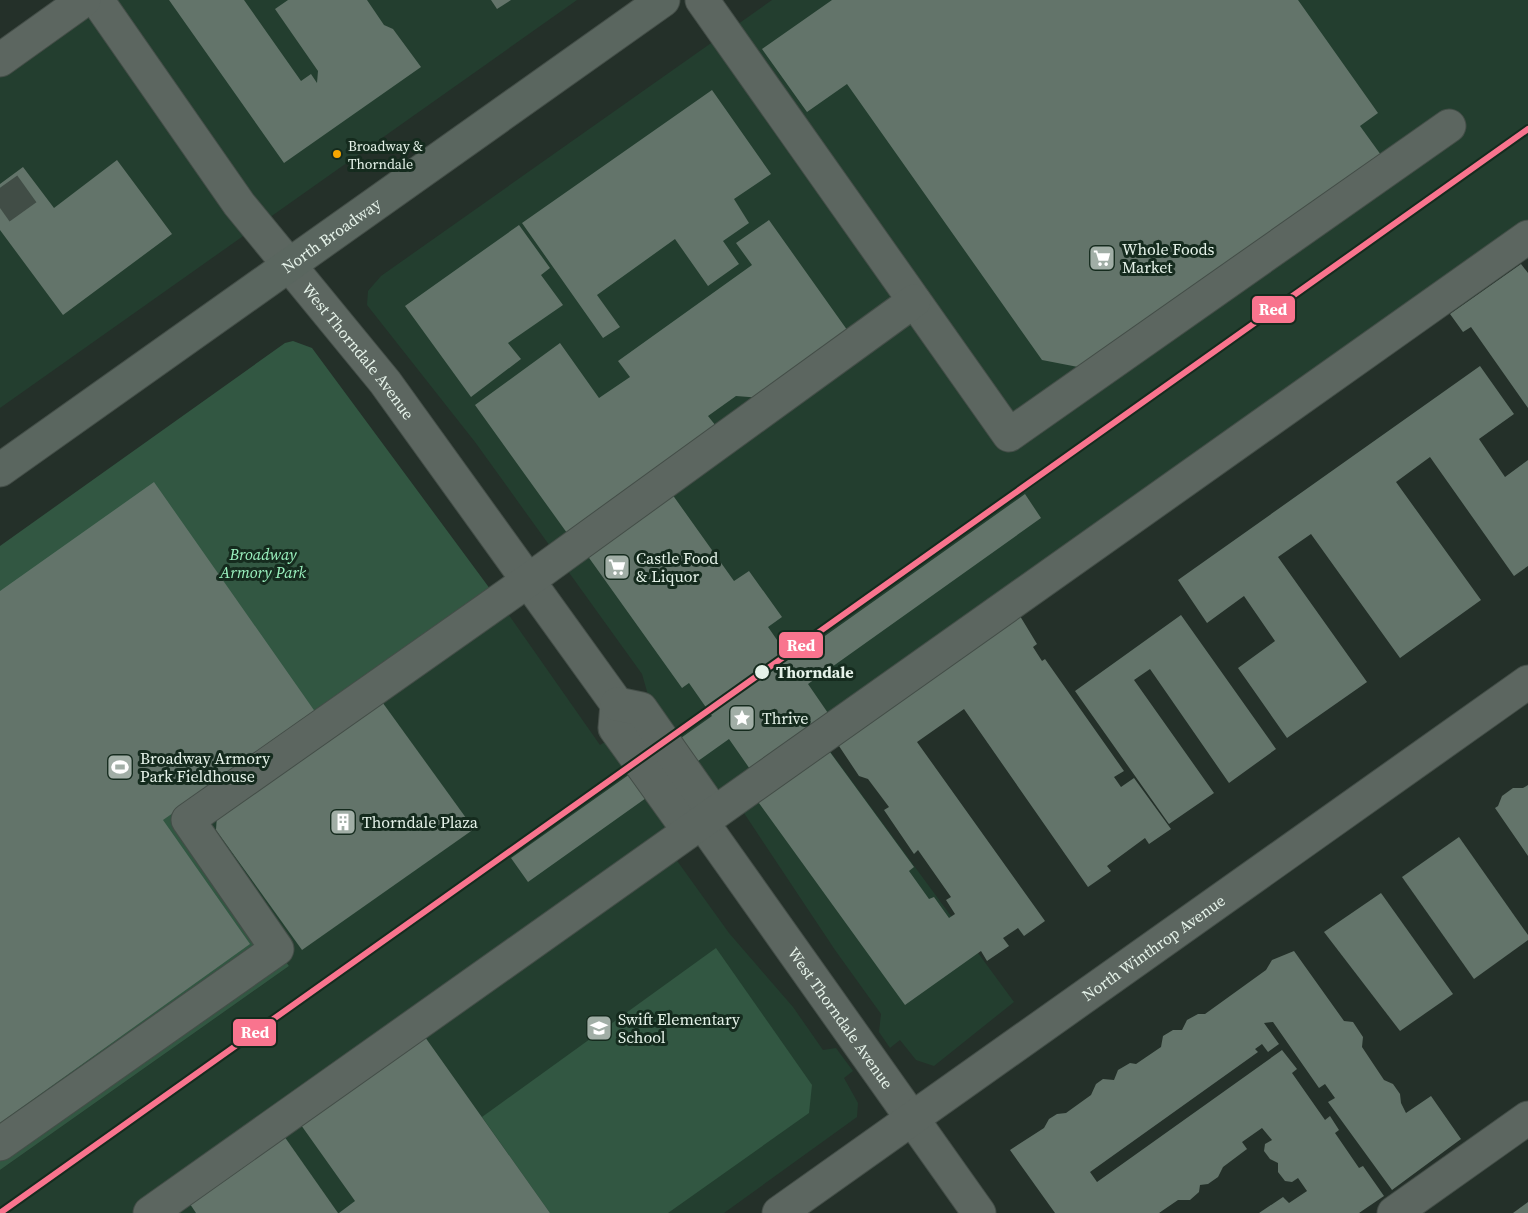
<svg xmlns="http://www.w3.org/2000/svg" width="1528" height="1213" font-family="'Source Serif 4',serif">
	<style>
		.built { fill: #233e2f }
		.green { fill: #325742 }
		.building { fill: #63746a }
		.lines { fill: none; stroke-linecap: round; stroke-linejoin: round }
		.minor-tunnel { stroke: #414d46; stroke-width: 33; stroke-dasharray: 33 16; stroke-linecap: butt }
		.minor-casing { stroke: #444e48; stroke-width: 35 }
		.major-casing { stroke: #444e48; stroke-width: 35 }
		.minor { stroke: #5c6660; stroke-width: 33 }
		.major { stroke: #5a665f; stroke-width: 33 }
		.metro-1-casing { stroke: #152b1e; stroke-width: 10 }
		.metro-1 { stroke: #f9748e; stroke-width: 6 }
		.bus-dot { fill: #f7a600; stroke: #152b1e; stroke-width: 2 }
		.stop-dot { fill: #e5f2e9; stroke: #152b1e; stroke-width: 2 }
		.labels { text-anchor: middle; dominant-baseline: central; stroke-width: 6; stroke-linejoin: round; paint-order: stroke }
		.bus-label { font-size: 14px; fill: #e5f2e9; stroke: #152b1e; text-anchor: start }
		.street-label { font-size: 16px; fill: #e5f2e9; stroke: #152b1e }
		.poi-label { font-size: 16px; fill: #e5f2e9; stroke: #152b1e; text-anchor: start }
		.park-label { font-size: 16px; font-style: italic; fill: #9bf2bf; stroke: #152b1e }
		.stop-label { font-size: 16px; font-weight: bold; fill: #e5f2e9; stroke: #152b1e; text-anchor: start }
		.line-badge { stroke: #152b1e; stroke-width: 2 }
		.badge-label { font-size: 16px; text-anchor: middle; font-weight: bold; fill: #fff }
	</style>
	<rect width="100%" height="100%" fill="#243029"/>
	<g class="built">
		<path d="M 87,0 L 577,0 L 0,408 L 0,62 Z"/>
		<path d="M 772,0 L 1528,0 L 1528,219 L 830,716 L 824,743 L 1014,1002 L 934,1066 L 916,1060 L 900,1040 L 890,1048 L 879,1032 L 881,1014 L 835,950 L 728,789 L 714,798 L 652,709 L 642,674 L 475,442 L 367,305 L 368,291 L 381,276 Z"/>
		<path d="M 499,601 L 600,745 L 610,739 L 673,827 L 660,837 L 729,933 L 793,1007 L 823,1050 L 836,1048 L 853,1071 L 844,1078 L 858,1103 L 857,1117 L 724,1213 L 0,1213 L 0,1170 L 289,966 L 188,820 Z"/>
	</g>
	<g class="green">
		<path d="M 293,341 L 312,348 L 499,601 L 188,821 L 289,966 L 0,1170 L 0,546 L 285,343 Z"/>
		<path d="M 716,948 L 812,1085 L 809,1113 L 668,1213 L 550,1213 L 482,1117 Z"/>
	</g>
	<g class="building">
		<path d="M 169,0 L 244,0 L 301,81 L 311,74 L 317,83 L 318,71 L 275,9 L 288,0 L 367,0 L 384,25 L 393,29 L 421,67 L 284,163 Z"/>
		<path d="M 491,0 L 511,0 L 497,9 Z"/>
		<path d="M 832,0 L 1298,0 L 1378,113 L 1360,126 L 1381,155 L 1078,367 L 1042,360 L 847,84 L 807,112 L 762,49 Z"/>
		<path d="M 712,90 L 771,174 L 734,199 L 749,223 L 723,241 L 739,264 L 708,286 L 675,239 L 597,295 L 620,327 L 603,338 L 522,223 Z"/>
		<path d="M 117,160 L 172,234 L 63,315 L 0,230 L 0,184 L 23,167 L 54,208 Z"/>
		<path d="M 769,220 L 850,334 L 762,398 L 736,396 L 708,416 L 716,426 L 567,533 L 475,405 L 560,343 L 599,398 L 630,377 L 618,361 L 752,265 L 736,243 Z"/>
		<path d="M 519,225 L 550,268 L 541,275 L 563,305 L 508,343 L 521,359 L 471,397 L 405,306 Z"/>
		<path d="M 1521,264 L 1528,273 L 1528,408 L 1471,327 L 1463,332 L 1450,314 Z"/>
		<path d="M 1480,366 L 1514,414 L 1479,439 L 1505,477 L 1528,460 L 1528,566 L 1514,576 L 1430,457 L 1396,482 L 1481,600 L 1400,658 L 1311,534 L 1278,557 L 1367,682 L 1287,738 L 1238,668 L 1275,641 L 1244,596 L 1207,623 L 1178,580 Z"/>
		<path d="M 154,482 L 316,713 L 163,820 L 250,944 L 0,1123 L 0,591 Z"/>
		<path d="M 672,494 L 734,581 L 749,571 L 782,617 L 768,627 L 791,660 L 1025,494 L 1041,518 L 808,684 L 830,716 L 752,772 L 729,739 L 528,882 L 511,858 L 712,716 L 689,683 L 682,688 L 587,555 Z"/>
		<path d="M 1181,615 L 1276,749 L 1229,783 L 1150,669 L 1134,680 L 1214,793 L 1169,824 L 1075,691 Z"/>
		<path d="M 1020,616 L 1037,644 L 1033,647 L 1042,661 L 1045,659 L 1124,771 L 1114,777 L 1121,787 L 1134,778 L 1171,829 L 1149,844 L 1145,838 L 1107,866 L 1111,871 L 1088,887 L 964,709 L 917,742 L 1045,921 L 1024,936 L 1018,928 L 1003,938 L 1009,946 L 987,961 L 981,951 L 905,1005 L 756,799 L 827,748 L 914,867 L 909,871 L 929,899 L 934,897 L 949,918 L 955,914 L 946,900 L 951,897 L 918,850 L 914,854 L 884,810 L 889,807 L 868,779 L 859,776 L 837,743 Z"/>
		<path d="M 380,699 L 474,829 L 302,950 L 216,830 L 217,815 Z"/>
		<path d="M 1528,785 L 1528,856 L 1495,808 L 1498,806 L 1502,796 L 1513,788 L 1523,788 Z"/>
		<path d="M 1459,837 L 1528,935 L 1528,940 L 1474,979 L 1402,877 Z"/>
		<path d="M 1381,893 L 1453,994 L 1400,1031 L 1324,932 Z"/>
		<path d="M 1294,951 L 1344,1021 L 1353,1022 L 1363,1037 L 1362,1047 L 1384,1080 L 1393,1084 L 1400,1094 L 1401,1103 L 1406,1113 L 1431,1096 L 1461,1139 L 1392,1190 L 1328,1102 L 1335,1098 L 1325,1084 L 1319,1088 L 1273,1022 L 1264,1023 L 1279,1044 L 1268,1052 L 1262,1044 L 1255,1049 L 1258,1052 L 1090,1172 L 1097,1182 L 1282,1050 L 1297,1069 L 1292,1073 L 1325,1120 L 1330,1116 L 1339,1130 L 1335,1133 L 1359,1168 L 1363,1166 L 1384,1196 L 1359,1213 L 1259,1213 L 1283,1197 L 1289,1203 L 1307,1191 L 1298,1178 L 1292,1182 L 1285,1181 L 1278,1172 L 1278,1163 L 1270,1159 L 1264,1151 L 1265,1144 L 1272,1140 L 1262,1128 L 1242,1142 L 1247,1149 L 1223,1167 L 1218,1177 L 1208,1184 L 1200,1185 L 1199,1192 L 1190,1200 L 1178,1200 L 1159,1213 L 1055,1213 L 1010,1150 L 1044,1128 L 1049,1119 L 1057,1114 L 1066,1113 L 1091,1095 L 1096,1084 L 1103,1079 L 1114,1080 L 1118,1070 L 1130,1063 L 1136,1064 L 1161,1047 L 1163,1036 L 1173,1030 L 1182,1030 L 1187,1020 L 1198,1014 L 1205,1014 L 1266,970 L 1272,960 Z"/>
		<path d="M 425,1037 L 550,1213 L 339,1213 L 355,1201 L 301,1125 Z"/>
		<path d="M 284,1136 L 338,1213 L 196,1213 L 190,1204 Z"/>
		<path d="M 1528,1202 L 1528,1213 L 1513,1213 Z"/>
	</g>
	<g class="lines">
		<path class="minor-tunnel" d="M 0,208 L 35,183"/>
		<defs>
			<g id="minor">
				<path id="s1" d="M 97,0 L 239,204 L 385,382 L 617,704 L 615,728 L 684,824 L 702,822"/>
				<path d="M 702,0 L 1009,435 L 1449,126"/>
				<path d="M 0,60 L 84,0"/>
				<path d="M 617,704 L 641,709 L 709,806 L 702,822"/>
				<path id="s2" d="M 702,822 L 979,1213"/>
				<path d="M 0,1144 L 277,949 L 188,820 L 529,580 L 914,301"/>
				<path d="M 150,1213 L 1528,237"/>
				<path id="s3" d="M 779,1213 L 1528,682"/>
				<path d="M 1394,1213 L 1528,1118"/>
			</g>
			<g id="major">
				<path id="s4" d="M 0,470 L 663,0"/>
			</g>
		</defs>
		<use href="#minor" class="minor-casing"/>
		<use href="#major" class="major-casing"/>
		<use href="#minor" class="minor"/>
		<use href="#major" class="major"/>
		<defs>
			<path id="metro-1" d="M 0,1213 L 1528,129"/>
		</defs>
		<use href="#metro-1" class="metro-1-casing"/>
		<use href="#metro-1" class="metro-1"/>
	</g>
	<defs>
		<symbol id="supermarket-square" viewBox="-11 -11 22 22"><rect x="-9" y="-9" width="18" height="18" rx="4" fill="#a1aea6" stroke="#152b1e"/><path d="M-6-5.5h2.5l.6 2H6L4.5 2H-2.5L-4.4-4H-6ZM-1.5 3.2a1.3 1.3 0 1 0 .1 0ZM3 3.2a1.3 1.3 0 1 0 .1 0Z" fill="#fff"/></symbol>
		<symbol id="sight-square" viewBox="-11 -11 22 22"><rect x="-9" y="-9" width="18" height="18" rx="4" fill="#a1aea6" stroke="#152b1e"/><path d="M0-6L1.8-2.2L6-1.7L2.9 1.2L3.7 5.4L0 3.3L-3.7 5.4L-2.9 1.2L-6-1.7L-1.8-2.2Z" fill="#fff"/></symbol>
		<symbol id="stadium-square" viewBox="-11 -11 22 22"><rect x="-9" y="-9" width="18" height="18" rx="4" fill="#a1aea6" stroke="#152b1e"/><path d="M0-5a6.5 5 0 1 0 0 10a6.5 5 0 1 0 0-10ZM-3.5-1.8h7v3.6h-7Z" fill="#fff"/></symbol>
		<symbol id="building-square" viewBox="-11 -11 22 22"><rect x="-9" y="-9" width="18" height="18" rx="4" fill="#a1aea6" stroke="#152b1e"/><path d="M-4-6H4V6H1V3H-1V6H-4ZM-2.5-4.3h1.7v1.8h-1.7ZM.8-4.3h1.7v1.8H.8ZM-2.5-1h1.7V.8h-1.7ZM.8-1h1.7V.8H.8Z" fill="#fff"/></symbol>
		<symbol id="school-square" viewBox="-11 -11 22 22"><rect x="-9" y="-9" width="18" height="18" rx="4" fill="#a1aea6" stroke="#152b1e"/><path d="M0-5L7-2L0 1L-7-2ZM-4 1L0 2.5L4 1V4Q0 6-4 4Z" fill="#fff"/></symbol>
	</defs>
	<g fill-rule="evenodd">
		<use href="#supermarket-square" x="1087" y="243" width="30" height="30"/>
		<use href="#supermarket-square" x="602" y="552" width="30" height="30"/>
		<use href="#sight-square" x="727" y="703" width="30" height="30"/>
		<use href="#stadium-square" x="105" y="752" width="30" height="30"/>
		<use href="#building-square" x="328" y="807" width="30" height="30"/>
		<use href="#school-square" x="584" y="1013" width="30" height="30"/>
	</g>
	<circle class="bus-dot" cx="337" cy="154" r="5"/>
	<circle class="stop-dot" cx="762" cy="672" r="8"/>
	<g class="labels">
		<g class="bus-label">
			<text x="348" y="146">Broadway &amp;<tspan x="348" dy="18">Thorndale</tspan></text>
		</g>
		<g class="street-label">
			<text stroke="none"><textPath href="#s4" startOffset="406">North Broadway</textPath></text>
			<text stroke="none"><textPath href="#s1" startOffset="438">West Thorndale Avenue</textPath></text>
			<text stroke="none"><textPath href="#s3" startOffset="459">North Winthrop Avenue</textPath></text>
			<text stroke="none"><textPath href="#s2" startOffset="240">West Thorndale Avenue</textPath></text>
		</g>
		<g class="poi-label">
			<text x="1122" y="249">Whole Foods<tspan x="1122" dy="18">Market</tspan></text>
			<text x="636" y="558">Castle Food<tspan x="636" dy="18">&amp; Liquor</tspan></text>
			<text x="762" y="718">Thrive</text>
			<text x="140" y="758">Broadway Armory<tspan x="140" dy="18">Park Fieldhouse</tspan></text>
			<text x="362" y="822">Thorndale Plaza</text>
			<text x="618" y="1019">Swift Elementary<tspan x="618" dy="18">School</tspan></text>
		</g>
		<g class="park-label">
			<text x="263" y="554">Broadway<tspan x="263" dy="18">Armory Park</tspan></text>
		</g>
		<g class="stop-label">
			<text x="776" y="672">Thorndale</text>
		</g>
	</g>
	<g class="line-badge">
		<rect x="1251" y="295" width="45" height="29" rx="6" fill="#f9748e"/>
		<rect x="778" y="631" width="46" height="28" rx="6" fill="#f9748e"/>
		<rect x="232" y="1018" width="45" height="29" rx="6" fill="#f9748e"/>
	</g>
	<g class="badge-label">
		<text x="1273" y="315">Red</text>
		<text x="801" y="651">Red</text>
		<text x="255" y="1038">Red</text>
	</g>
</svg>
